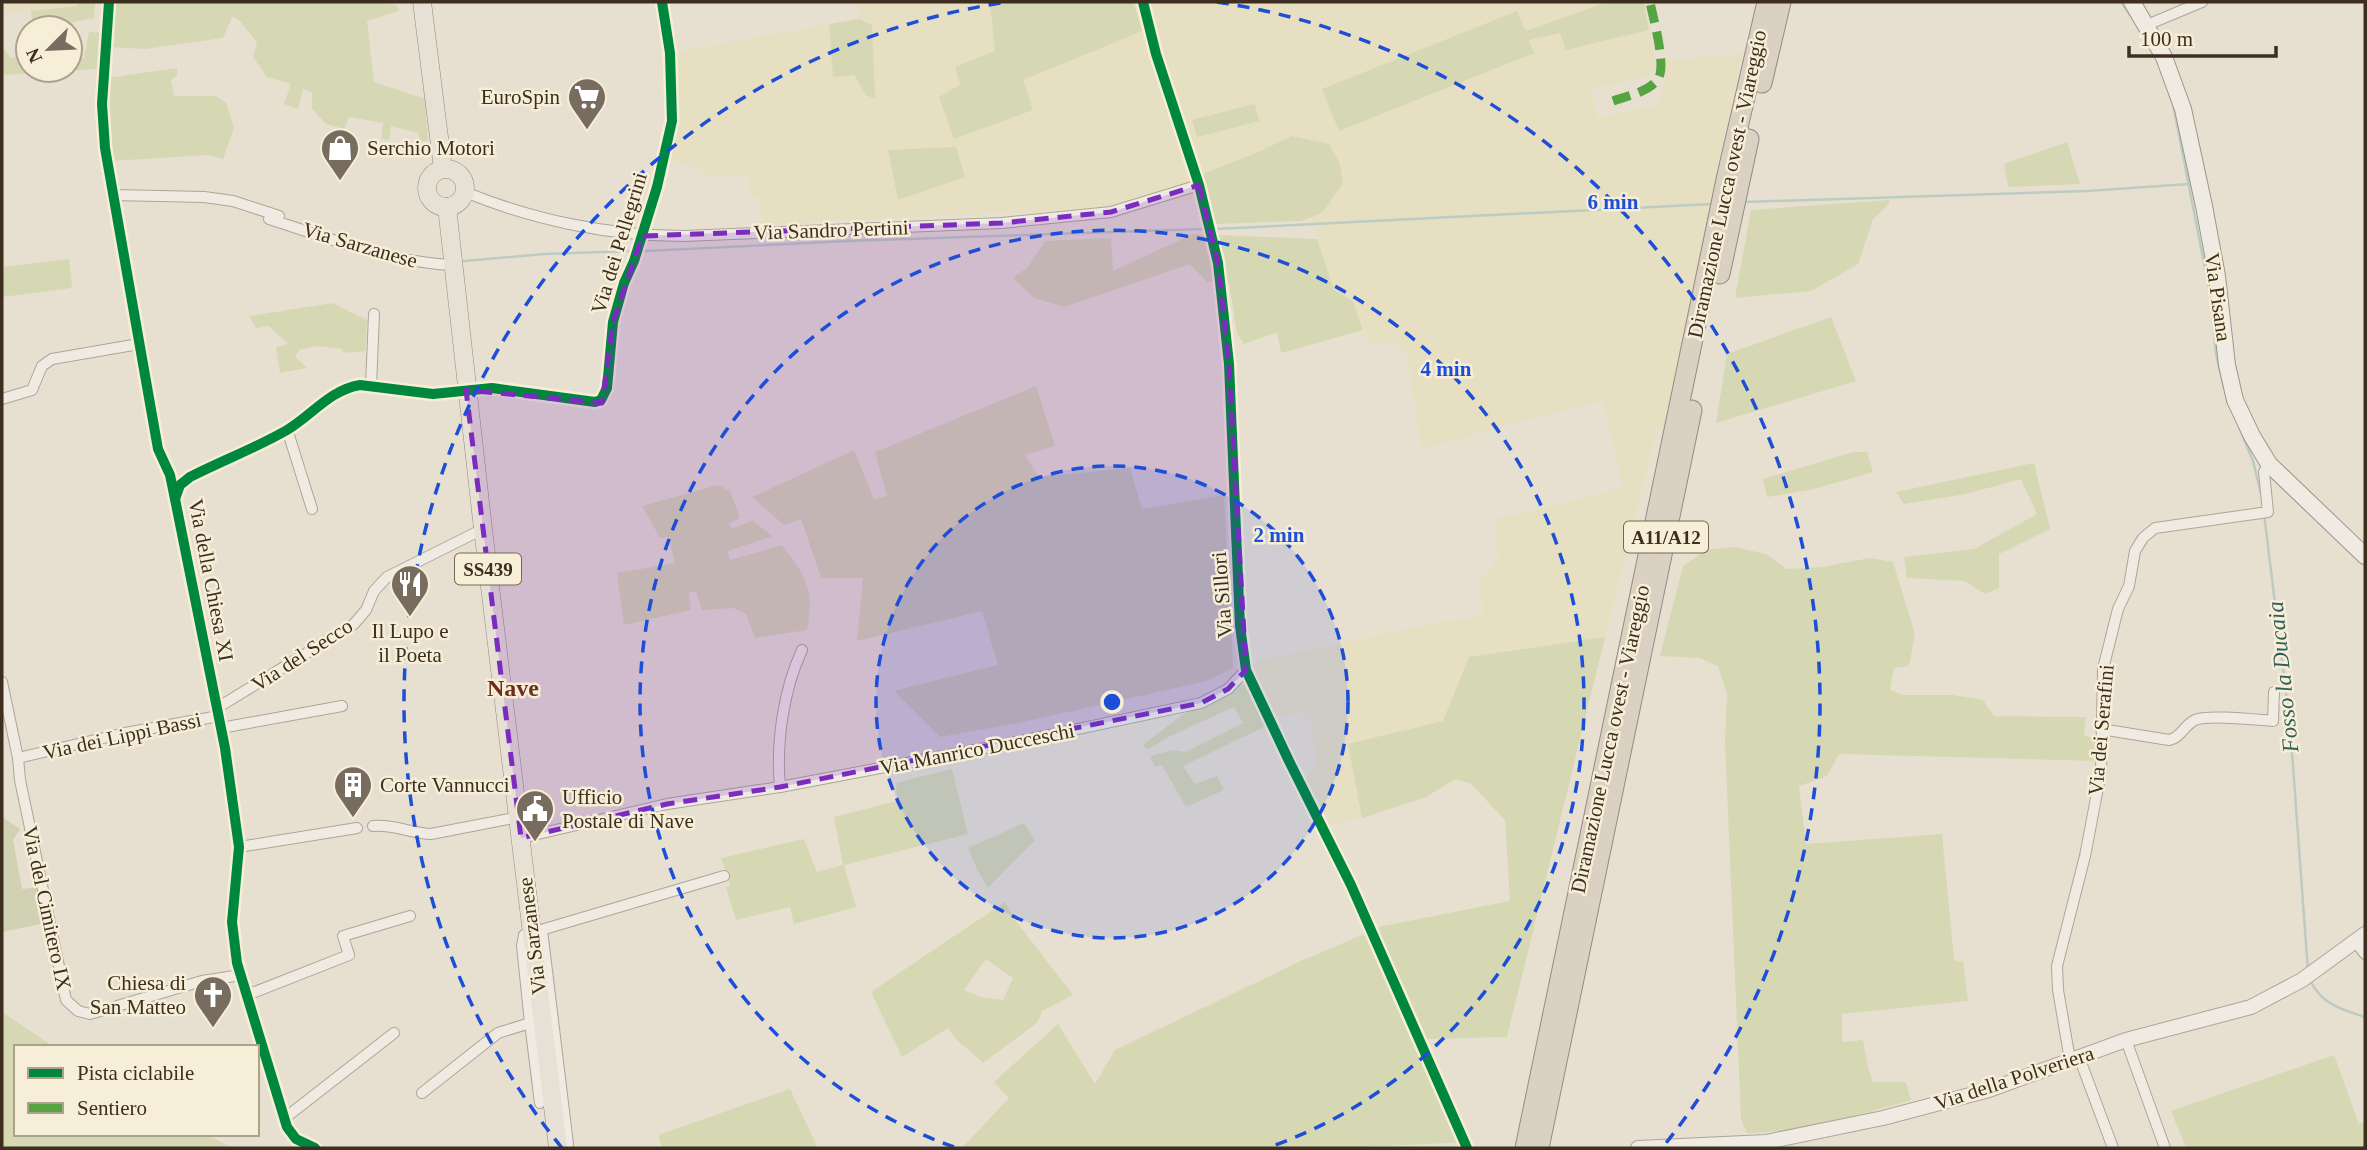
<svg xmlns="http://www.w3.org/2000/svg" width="2367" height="1150" font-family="Georgia,serif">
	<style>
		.farmland { fill: #e6dfc2 }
		.green { fill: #d6d7b3; fill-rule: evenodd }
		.cemetery { fill: #d1d1b3 }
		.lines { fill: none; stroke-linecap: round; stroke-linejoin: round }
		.stream { stroke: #bcccc2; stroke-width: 2.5 }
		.minor-casing { stroke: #ada599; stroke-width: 12 }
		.tertiary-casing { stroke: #ada599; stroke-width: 16 }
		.secondary-casing { stroke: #9c958a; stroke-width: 18 }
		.primary-casing { stroke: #928b80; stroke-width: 19 }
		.motorway-casing { stroke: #928b80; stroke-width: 21 }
		.minor { stroke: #efebe3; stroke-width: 10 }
		.tertiary { stroke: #efebe3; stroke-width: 14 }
		.secondary { stroke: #efebe3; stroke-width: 16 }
		.primary { stroke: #e6e1d4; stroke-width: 18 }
		.motorway { stroke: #dad1c2; stroke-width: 19 }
		.quiet { stroke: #54a441; stroke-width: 9; stroke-dasharray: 18 9; stroke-linecap: butt }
		.cycleway-casing { stroke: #f7eed8; stroke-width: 15 }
		.cycleway { stroke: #00873e; stroke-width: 10 }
		.marked { fill: #7b2cbf; fill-opacity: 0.2; stroke: #7b2cbf; stroke-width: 5; stroke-dasharray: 14 9; stroke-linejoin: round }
		.ring { fill: none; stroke: #1d4ed8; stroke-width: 3.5; stroke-dasharray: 12 9 }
		.labels { text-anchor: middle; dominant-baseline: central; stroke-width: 5; stroke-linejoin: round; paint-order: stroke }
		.shield { fill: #f7eed8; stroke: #756857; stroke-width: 2 }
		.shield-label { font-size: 19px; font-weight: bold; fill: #3d2e20 }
		.poi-label { font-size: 21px; fill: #3d2e20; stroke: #f7eed8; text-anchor: start }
		.street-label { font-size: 21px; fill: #3d2e20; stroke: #f7eed8 }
		.water-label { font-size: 23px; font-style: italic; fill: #2f5d5a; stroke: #f7eed8 }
		.quarter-label { font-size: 24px; font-weight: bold; fill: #6b2e1e; stroke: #f7eed8 }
		.centre { fill: #1d4ed8; stroke: #f7eed8; stroke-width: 3.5 }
		.ring-label { font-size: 21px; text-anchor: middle; font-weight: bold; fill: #1d4ed8; stroke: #f7eed8; stroke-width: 5; stroke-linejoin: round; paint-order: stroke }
	</style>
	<rect width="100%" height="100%" fill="#e7e0d1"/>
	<g class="farmland">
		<path d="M 2,2 L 78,2 L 78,6 L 2,14 Z"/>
		<path d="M 856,2 L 1607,2 L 1525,31 L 1517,12 L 1339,130 L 1534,53 L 1529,40 L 1560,33 L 1567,50 L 1649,30 L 1656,64 L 1654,71 L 1647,76 L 1591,89 L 1598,119 L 1657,105 L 1666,80 L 1666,60 L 1742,54 L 1712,197 L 1668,427 L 1657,427 L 1605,637 L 1469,657 L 1444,721 L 1348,744 L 1362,818 L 1331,825 L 1305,778 L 1316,768 L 1312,720 L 1302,713 L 1274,718 L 1253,671 L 1253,665 L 1258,661 L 1438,622 L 1482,617 L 1481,577 L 1498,558 L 1495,519 L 1601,494 L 1622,486 L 1603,401 L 1421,448 L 1407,352 L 1396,342 L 1370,347 L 1353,301 L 1334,290 L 1317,239 L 1311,217 L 1323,212 L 1339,162 L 1329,144 L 1292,136 L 1254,154 L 1203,174 L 1209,198 L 1054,211 L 760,224 L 761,197 L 750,196 L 750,175 L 707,175 L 693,166 L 668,160 L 675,101 L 676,52 L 829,24 L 833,76 L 854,75 L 866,95 L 872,25 L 859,19 Z"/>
	</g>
	<g class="green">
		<path d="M 78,2 L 95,2 L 94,18 L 73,22 L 69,28 L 33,28 L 31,11 L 77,6 Z"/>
		<path d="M 114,2 L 384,2 L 397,6 L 399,11 L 367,21 L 374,82 L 425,99 L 428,141 L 420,141 L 418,133 L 391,126 L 389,140 L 381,139 L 383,123 L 349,117 L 344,129 L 326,124 L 312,109 L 312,92 L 303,89 L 298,109 L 284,104 L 291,84 L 267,77 L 253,57 L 257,42 L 238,19 L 232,17 L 223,38 L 145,49 L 109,47 Z"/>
		<path d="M 990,2 L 1133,2 L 1142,31 L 1023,80 L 1033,110 L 954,139 L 939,97 L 960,85 L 955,67 L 995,51 Z"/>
		<path d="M 1607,2 L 1644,2 L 1649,30 L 1566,50 L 1560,33 L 1529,40 L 1534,53 L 1339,131 L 1322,89 L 1517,11 L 1526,31 Z"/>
		<path d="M 859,19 L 872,25 L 875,99 L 866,95 L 854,75 L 833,77 L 829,24 Z"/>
		<path d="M 89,32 L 102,33 L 97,69 L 2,75 L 2,47 L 11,58 L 28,54 L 28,70 L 70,70 L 70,59 L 84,58 Z"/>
		<path d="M 177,68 L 177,75 L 171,80 L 174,96 L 216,96 L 226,103 L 234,128 L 223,159 L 210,155 L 110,161 L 105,105 L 107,78 Z"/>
		<path d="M 1255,104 L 1259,121 L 1197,137 L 1192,120 Z"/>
		<path d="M 1292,136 L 1329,144 L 1339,162 L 1343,183 L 1323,212 L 1302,221 L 1215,224 L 1202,174 L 1254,154 Z"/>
		<path d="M 2067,142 L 2080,184 L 2008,187 L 2004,164 Z"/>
		<path d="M 956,147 L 965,177 L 898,200 L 888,150 Z"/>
		<path d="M 1889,200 L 1889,204 L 1873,219 L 1858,264 L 1811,291 L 1735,298 L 1751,210 Z"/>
		<path d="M 1193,234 L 1317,239 L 1334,290 L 1353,301 L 1363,330 L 1281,353 L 1277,332 L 1244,344 L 1237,334 L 1229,283 L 1207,282 L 1190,264 L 1064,307 L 1034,298 L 1013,278 L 1028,267 L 1045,241 L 1111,238 L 1113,271 Z"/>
		<path d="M 69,259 L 72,288 L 2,297 L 2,267 Z"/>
		<path d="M 333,303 L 367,320 L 365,351 L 343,353 L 342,349 L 317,346 L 299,350 L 295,357 L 307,368 L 280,373 L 276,347 L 288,344 L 269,326 L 256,328 L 249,316 Z"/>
		<path d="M 1831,317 L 1856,381 L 1716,423 L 1727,354 Z"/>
		<path d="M 1036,386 L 1055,446 L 1025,455 L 1039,477 L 1130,468 L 1142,509 L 1224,495 L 1233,668 L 1207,681 L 1018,723 L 940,737 L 894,691 L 998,665 L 982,611 L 857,641 L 863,578 L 821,578 L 801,519 L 784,525 L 752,497 L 854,450 L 874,499 L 887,496 L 875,452 Z"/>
		<path d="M 1853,452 L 1867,452 L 1873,472 L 1810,490 L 1767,497 L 1763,479 Z"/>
		<path d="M 2034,463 L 2050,529 L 1999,554 L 1999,588 L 1985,594 L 1965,581 L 1907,578 L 1904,557 L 1974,549 L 2037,514 L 2021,479 L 1966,494 L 1904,504 L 1896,492 Z"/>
		<path d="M 718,485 L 730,491 L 740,518 L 729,524 L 732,528 L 753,521 L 773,536 L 727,551 L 730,560 L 782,545 C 806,576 815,590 807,630 L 755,638 L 746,614 L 733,608 L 702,610 L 696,591 L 689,593 L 691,610 L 624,625 L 617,573 L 675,563 L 669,537 L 660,538 L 642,506 Z"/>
		<path d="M 1734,547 L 1766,554 L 1787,569 L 1822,567 L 1870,558 L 1893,562 L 1915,634 L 1909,666 L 1894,668 L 1890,690 L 1903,695 L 1953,695 L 1983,700 L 1994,716 L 2086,717 L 2084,736 L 2099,738 L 2098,761 L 1839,754 L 1827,776 L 1799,786 L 1806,844 L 1942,834 L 1954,960 L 1963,962 L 1968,1001 L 1842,1014 L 1842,1042 L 1863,1040 L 1868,1067 L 1873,1082 L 1906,1082 L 1911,1100 C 1858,1115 1802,1133 1747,1133 L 1741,1119 L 1725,742 L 1727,694 L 1718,666 L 1700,658 L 1660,656 L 1683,566 L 1707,550 Z"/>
		<path d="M 1605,637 L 1507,1037 L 1426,1039 L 1472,1142 L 1339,1148 L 962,1148 L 1009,1098 L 994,1082 L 1058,1024 L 1095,1084 L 1115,1050 L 1301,961 L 1383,926 L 1510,901 L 1505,820 L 1470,783 L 1455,779 L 1426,797 L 1362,818 L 1348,744 L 1443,721 L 1469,657 Z"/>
		<path d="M 1245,683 L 1266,726 L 1183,766 L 1195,784 L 1217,776 L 1224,790 L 1186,807 L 1162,765 L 1155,767 L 1150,756 L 1173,750 L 1185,752 L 1243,723 L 1234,707 L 1168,737 L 1147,750 L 1143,745 L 1182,715 Z"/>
		<path d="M 952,769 L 968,834 L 844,865 L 856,907 L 794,924 L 790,907 L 736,920 L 726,887 L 730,885 L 721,858 L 804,839 L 817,872 L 843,865 L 834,817 L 897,801 L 896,783 Z"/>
		<path d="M 1024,823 L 1035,840 L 988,888 L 977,869 L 968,848 Z"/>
		<path d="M 1005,902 L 1015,920 L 1073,995 L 1042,1011 L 1038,1022 L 983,1063 C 970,1049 957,1044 948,1028 L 902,1057 L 871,992 ZM 986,959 L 1013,978 L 1003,1000 L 980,997 L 964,990 Z"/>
		<path d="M 2,1012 L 54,1047 L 16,1047 L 16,1134 L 206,1134 L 232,1148 L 2,1148 Z"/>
		<path d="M 2334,1055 L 2359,1124 L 2365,1122 L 2365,1148 L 2186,1148 L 2171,1111 Z"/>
		<path d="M 790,1089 L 818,1148 L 662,1148 L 658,1135 Z"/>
	</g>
	<path class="cemetery" d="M 2,817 L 20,829 L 13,840 L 22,889 L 38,887 L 45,923 L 2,932 Z"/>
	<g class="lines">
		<g class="stream">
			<path d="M 2121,2 L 2133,19"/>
			<path d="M 2173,104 L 2209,289"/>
			<path d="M 1744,202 L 2087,191 L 2189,184"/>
			<path d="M 1215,229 L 1712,204"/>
			<path d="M 645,251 L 848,241 L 1203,229"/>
			<path d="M 464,261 L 544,254 L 629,251"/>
			<path d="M 2212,312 L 2216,354 L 2224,388"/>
			<path d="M 2239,427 L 2253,461 L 2261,494"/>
			<path d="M 2264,514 L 2290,725 L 2308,971"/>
			<path d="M 2310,980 C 2322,1005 2341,1009 2365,1017"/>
		</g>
		<defs>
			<g id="minor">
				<path d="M 109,2 L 102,104 L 105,148 L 158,449 L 170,475 L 175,499 L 225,748 L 239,847 L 232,922 L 237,963 L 287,1127 L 296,1139 L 315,1148"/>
				<path d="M 1143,2 L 1156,54 L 1199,185 L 1218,263 L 1229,364 L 1240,626 L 1246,670 L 1289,761 L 1351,885 L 1467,1148"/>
				<path d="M 2147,25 L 2202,2"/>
				<path d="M 465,192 C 533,220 610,236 683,236 L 1002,223 L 1111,212 L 1199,185"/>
				<path d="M 113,195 L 204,197 L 233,201 L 279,216"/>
				<path d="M 269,219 C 329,238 388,262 452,265"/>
				<path d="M 371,386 L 374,314"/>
				<path d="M 2,399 L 32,390 L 42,366 L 52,359 L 139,344"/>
				<path d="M 287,429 L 312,509"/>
				<path d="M 175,499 L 180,485 L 190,477 C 221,461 256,448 287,430 C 312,415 330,390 360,385 L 433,394 L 492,388 L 595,402 L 601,400 L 607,388 L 613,322 L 624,283 L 634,261 L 657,187 L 672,121 L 670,53 L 662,2"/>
				<path d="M 2,682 L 18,758 L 125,733 L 219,716"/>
				<path d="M 217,708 L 354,624 L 366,610 L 374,591 L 387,577 L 483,529"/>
				<path d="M 221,728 L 342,706"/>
				<path d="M 2101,729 L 2169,740 C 2181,738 2184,725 2195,720 C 2207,714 2258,720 2273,721 L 2274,692"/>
				<path d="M 18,758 L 20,780 L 66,1000 L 78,1011 L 90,1014 L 202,981 L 241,975"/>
				<path d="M 780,787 C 776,743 783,691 802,650"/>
				<path d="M 373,826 C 394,824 410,833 431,834 L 519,817"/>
				<path d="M 521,838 L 667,804 L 780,787 L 1012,743 L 1201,703 L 1228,689 L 1246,670"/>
				<path d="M 239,847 L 357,828"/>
				<path d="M 542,930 L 568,1144"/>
				<path d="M 2355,941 L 2365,954"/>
				<path d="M 247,995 L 349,955 L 343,936 L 410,916"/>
				<path d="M 530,1023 L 540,1103"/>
				<path d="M 2126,1040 L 2165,1148"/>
				<path d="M 2079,1057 L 2113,1148"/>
				<path d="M 2070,1060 L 2058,990 L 2057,966 L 2085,856 L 2101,772 L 2103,669 L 2118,609 L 2129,586 L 2135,551 L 2143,538 L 2155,528 L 2268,512 L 2264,472 L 2269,464"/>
				<path d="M 422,1093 L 498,1033 L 530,1023 L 522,946 L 524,935 L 724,876"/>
				<path d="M 285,1118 L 394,1033"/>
			</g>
			<path id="tertiary" d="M 1638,1148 L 1766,1142 L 1883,1118 L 1989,1090 L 2126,1040 L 2251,1007 L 2302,980 L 2365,934"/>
			<path id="secondary" d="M 2132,2 L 2164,57 L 2183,109 L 2204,206 L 2217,276 L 2227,365 L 2235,400 L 2252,436 L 2269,464 L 2365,556"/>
			<g id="primary">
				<path d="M 422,2 L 443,169"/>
				<circle cx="446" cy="188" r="19"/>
				<path d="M 447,207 L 483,529 L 558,1148"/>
			</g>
			<g id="motorway">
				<path d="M 1762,83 L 1781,2"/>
				<path d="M 1720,274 L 1749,139"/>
				<path d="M 1525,1148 L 1727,175 L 1767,2"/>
				<path d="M 1539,1148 L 1692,410"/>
			</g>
		</defs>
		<use href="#minor" class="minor-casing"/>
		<use href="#tertiary" class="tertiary-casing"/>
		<use href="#secondary" class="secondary-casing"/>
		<use href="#primary" class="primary-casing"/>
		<use href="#motorway" class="motorway-casing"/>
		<use href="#minor" class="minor"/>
		<use href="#tertiary" class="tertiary"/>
		<use href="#secondary" class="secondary"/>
		<use href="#primary" class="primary"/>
		<use href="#motorway" class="motorway"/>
		<path class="quiet" d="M 1613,101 C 1627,96 1649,92 1658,79 C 1667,66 1653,18 1650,2"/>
		<defs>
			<g id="cycleway">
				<path d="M 109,2 L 102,104 L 105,148 L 158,449 L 170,475 L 175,499 L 225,748 L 239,847 L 232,922 L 237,963 L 287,1127 L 296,1139 L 315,1148"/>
				<path d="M 1143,2 L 1156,54 L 1199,185 L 1218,263 L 1229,364 L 1240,626 L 1246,670 L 1289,761 L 1351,885 L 1467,1148"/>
				<path d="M 175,499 L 180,485 L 190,477 C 221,461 256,448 287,430 C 312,415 330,390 360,385 L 433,394 L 492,388 L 595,402 L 601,400 L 607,388 L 613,322 L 624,283 L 634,261 L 657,187 L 672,121 L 670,53 L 662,2"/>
			</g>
		</defs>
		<use href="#cycleway" class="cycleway-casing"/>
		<use href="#cycleway" class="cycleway"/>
	</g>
	<path class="marked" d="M 1199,185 L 1218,263 L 1229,364 L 1246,670 L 1228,689 L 1201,703 L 780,787 L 667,804 L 521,838 L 466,390 L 602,403 L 613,322 L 642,236 L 1002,223 L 1111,212 Z"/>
	<circle cx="1112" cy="702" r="236" fill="#1d4ed8" fill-opacity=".12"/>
	<g class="ring">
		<circle cx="1112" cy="702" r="236"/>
		<path d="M954 1147A472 472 0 1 1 1270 1147"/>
		<path d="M562 1148A708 708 0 0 1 1007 2M1217 2A708 708 0 0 1 1662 1148"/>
	</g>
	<defs>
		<symbol id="supermarket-pin" viewBox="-11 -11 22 30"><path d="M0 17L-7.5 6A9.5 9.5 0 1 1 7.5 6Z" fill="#786c5e" stroke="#f7eed8"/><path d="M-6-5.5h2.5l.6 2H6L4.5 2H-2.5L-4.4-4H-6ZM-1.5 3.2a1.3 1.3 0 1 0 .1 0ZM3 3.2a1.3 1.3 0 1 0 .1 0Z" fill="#fff"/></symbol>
		<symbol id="shop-pin" viewBox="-11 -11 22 30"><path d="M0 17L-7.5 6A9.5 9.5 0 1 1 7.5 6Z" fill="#786c5e" stroke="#f7eed8"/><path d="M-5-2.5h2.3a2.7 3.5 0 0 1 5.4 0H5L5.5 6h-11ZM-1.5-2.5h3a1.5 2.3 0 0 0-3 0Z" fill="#fff"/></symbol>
		<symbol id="restaurant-pin" viewBox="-11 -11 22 30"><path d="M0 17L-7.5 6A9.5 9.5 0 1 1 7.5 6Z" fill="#786c5e" stroke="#f7eed8"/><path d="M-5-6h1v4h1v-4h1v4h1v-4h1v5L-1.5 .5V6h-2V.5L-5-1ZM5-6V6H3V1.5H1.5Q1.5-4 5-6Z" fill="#fff"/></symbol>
		<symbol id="building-pin" viewBox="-11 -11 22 30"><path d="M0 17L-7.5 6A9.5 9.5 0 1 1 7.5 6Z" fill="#786c5e" stroke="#f7eed8"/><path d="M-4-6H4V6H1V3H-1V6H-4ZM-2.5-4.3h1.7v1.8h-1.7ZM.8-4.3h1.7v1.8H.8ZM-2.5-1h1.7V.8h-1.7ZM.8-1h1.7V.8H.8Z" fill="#fff"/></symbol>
		<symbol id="civic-pin" viewBox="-11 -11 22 30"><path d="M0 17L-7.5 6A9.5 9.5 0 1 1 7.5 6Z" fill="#786c5e" stroke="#f7eed8"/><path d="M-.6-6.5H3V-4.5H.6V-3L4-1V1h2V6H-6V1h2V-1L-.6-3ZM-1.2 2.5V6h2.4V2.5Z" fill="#fff"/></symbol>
		<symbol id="church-pin" viewBox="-11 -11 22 30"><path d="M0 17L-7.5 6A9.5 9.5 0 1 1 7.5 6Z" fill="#786c5e" stroke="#f7eed8"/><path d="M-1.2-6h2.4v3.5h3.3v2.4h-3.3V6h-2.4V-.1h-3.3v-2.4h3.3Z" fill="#fff"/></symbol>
	</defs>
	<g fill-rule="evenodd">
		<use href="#supermarket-pin" x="565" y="75" width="44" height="60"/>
		<use href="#shop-pin" x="318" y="126" width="44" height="60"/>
		<use href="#restaurant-pin" x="388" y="562" width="44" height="60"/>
		<use href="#building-pin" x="331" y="763" width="44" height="60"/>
		<use href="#civic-pin" x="513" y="787" width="44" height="60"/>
		<use href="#church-pin" x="191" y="973" width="44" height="60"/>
	</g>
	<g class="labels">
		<g class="shield">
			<rect x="1624" y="521.5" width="84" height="31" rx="5"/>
			<rect x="455" y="553.5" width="66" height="31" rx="5"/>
		</g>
		<g class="shield-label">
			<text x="1666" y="537">A11/A12</text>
			<text x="488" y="569">SS439</text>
		</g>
		<g class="poi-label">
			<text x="560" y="97" text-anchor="end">EuroSpin</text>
			<text x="367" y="148">Serchio Motori</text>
			<text x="410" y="631" text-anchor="middle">Il Lupo e<tspan x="410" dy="24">il Poeta</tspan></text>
			<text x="380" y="785">Corte Vannucci</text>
			<text x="562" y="797">Ufficio<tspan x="562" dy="24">Postale di Nave</tspan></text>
			<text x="186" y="983" text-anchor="end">Chiesa di<tspan x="186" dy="24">San Matteo</tspan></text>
		</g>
		<g class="street-label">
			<text transform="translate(1727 184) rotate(-78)">Diramazione Lucca ovest - Viareggio</text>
			<text transform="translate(831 230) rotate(-2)">Via Sandro Pertini</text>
			<text transform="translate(619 243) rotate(-73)">Via dei Pellegrini</text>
			<text transform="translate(360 245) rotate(16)">Via Sarzanese</text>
			<text transform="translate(2218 297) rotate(82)">Via Pisana</text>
			<text transform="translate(211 580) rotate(79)">Via della Chiesa XI</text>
			<text transform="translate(1222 595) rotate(-94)">Via Sillori</text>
			<text transform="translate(302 655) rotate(-33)">Via del Secco</text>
			<text transform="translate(2101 730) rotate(-85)">Via dei Serafini</text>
			<text transform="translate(122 736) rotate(-12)">Via dei Lippi Bassi</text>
			<text transform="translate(1610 739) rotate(-78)">Diramazione Lucca ovest - Viareggio</text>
			<text transform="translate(977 749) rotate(-11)">Via Manrico Ducceschi</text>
			<text transform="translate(47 908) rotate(78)">Via del Cimitero IX</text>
			<text transform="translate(532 936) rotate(-97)">Via Sarzanese</text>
			<text transform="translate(2014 1078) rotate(-18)">Via della Polveriera</text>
		</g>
		<g class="water-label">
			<text transform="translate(2283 677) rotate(-96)">Fosso la Ducaia</text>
		</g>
		<g class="quarter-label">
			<text x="513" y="688">Nave</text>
		</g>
	</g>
	<circle cx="1112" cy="702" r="10" class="centre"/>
	<g class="ring-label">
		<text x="1613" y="209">6 min</text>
		<text x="1446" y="376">4 min</text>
		<text x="1279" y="542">2 min</text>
	</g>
	<rect width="2367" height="1150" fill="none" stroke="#3d2e20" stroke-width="7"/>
	<rect x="14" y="1045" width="245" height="91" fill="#f7eed8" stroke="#ada18e" stroke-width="2"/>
	<rect x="28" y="1068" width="35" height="10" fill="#00873e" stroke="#ada18e" stroke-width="2"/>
	<text x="77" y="1080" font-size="21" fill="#3d2e20">Pista ciclabile</text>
	<rect x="28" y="1103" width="35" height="10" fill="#54a441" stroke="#ada18e" stroke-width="2"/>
	<text x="77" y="1115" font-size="21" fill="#3d2e20">Sentiero</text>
	<g transform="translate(49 49) rotate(246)"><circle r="33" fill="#f7eed8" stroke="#ada18e" stroke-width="2"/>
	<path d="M0-5L12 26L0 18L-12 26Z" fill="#786c5e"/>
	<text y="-10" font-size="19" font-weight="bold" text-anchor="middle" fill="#3d2e20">N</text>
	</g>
	<path d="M2129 46v10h147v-10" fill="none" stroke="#3d2e20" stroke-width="3.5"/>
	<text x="2140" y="46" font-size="21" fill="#3d2e20" stroke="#f7eed8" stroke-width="5" paint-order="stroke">100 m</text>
</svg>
